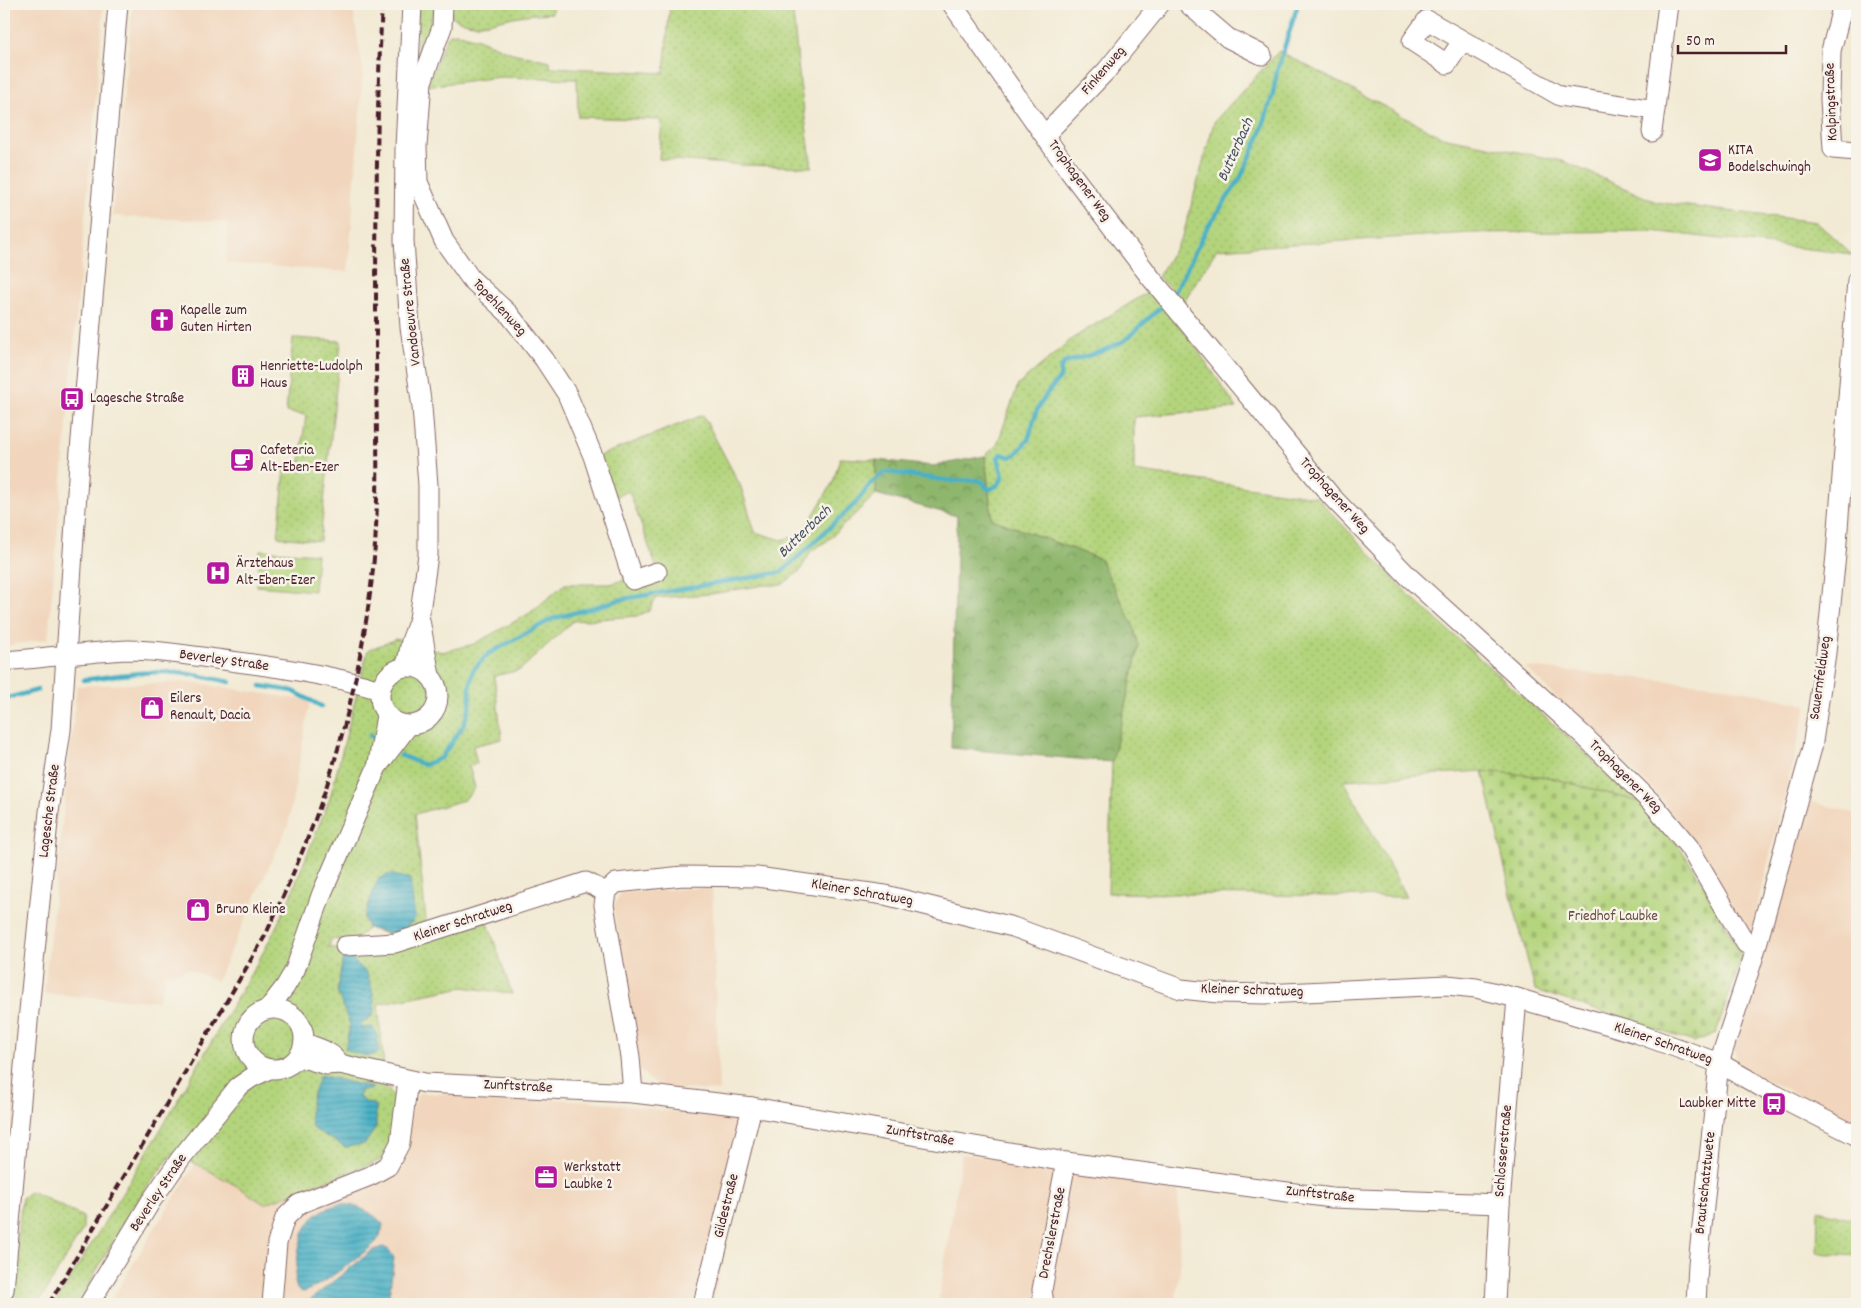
<svg xmlns="http://www.w3.org/2000/svg" width="1861" height="1308" font-family="Dekko,sans-serif">
	<style>
		.built { fill: #f1d5bc }
		.green { fill: url(#green-dots); stroke: #7e7a54 }
		.forest { fill: url(#forest-crowns); stroke: #6c6a4c }
		.cemetery { fill: url(#cemetery-stones); stroke: #7e7a54 }
		.pitch { fill: #b3d47c; stroke: #7e7a54 }
		.water { fill: url(#water-rules); stroke: #486878 }
		.lines { fill: none; stroke-linecap: round; stroke-linejoin: round }
		.stream { stroke: #47b0c6; stroke-width: 4.5 }
		.minor-casing { stroke: #856666; stroke-width: 21 }
		.minor { stroke: #fff; stroke-width: 19 }
		.rail { stroke: #4a1f2b; stroke-width: 4; stroke-dasharray: 8 4; stroke-linecap: butt }
		.labels { text-anchor: middle; dominant-baseline: central; stroke-width: 5; stroke-linejoin: round; paint-order: stroke }
		.street-label { font-size: 15px; fill: #4a1f2b; stroke: #f7f3e8 }
		.poi-label { font-size: 15px; fill: #4a1f2b; stroke: #f7f3e8; text-anchor: start }
		.park-label { font-size: 15px; fill: #644c3f; stroke: #f7f3e8 }
		.water-label { font-size: 16px; font-style: italic; fill: #495261; stroke: #f7f3e8 }
	</style>
	<defs>
		<pattern id="green-dots" width="8" height="8" patternUnits="userSpaceOnUse" patternTransform="scale(1.25)"><rect width="8" height="8" fill="#b3d47c"/><path d="M2 2h.1M6 6h.1" fill="none" stroke="#9bb66b" stroke-width="1.8" stroke-linecap="round"/></pattern>
		<pattern id="forest-crowns" width="20" height="18" patternUnits="userSpaceOnUse" patternTransform="scale(1.25)"><rect width="20" height="18" fill="#8eb66c"/><path d="M2 6a3 3 0 1 1 6 0M12 15a3 3 0 1 1 6 0" fill="none" stroke="#769359"/></pattern>
		<pattern id="cemetery-stones" width="16" height="16" patternUnits="userSpaceOnUse" patternTransform="scale(1.25)"><rect width="16" height="16" fill="#b3d47c"/><path d="M2 7V4a2 2 0 0 1 4 0v3zM10 15v-3a2 2 0 0 1 4 0v3z" fill="#9bb66b"/></pattern>
		<pattern id="water-rules" width="6" height="5" patternUnits="userSpaceOnUse" patternTransform="scale(1.25)"><rect width="6" height="5" fill="#47b0c6"/><path d="M0 2.5h6" fill="none" stroke="#3d8fa1"/></pattern>
	</defs>
	<rect width="100%" height="100%" fill="#f7f3e8"/>
	<filter id="ink" filterUnits="userSpaceOnUse"><feTurbulence type="fractalNoise" baseFrequency=".02" numOctaves="2"/><feDisplacementMap in="SourceGraphic" scale="10" xChannelSelector="R" yChannelSelector="G"/><feConvolveMatrix kernelMatrix="1 2 1 2 8 2 1 2 1" color-interpolation-filters="sRGB"/></filter>
	<filter id="wash" filterUnits="userSpaceOnUse"><feTurbulence type="fractalNoise" baseFrequency=".0096" numOctaves="4" result="noise"/><feDisplacementMap in="SourceGraphic" scale="20" xChannelSelector="R" yChannelSelector="G"/><feGaussianBlur stdDeviation="1.12" result="paint"/><feColorMatrix in="noise" values="0 0 0 0 0 0 0 0 0 0 0 0 0 0 0 0 0 1.4 0 .05"/><feComposite in="paint" operator="in"/></filter>
	<g filter="url(#wash)">
		<rect width="100%" height="100%" fill="#f2ead4"/>
		<g class="built">
			<path d="M 4,4 L 104,4 L 48,639 L 4,646 Z"/>
			<path d="M 133,4 L 352,4 L 363,70 L 348,272 L 226,263 L 228,222 L 112,216 Z"/>
			<path d="M 1525,667 L 1723,686 L 1807,705 L 1751,931 L 1740,928 L 1682,826 L 1661,798 Z"/>
			<path d="M 189,682 L 310,701 L 288,825 L 217,981 L 189,969 L 168,974 L 158,1001 L 44,994 L 77,686 Z"/>
			<path d="M 1805,800 L 1857,814 L 1857,1123 L 1740,1067 L 1734,1049 Z"/>
			<path d="M 712,887 L 719,1091 L 665,1088 L 649,1079 L 640,1070 L 613,908 L 621,893 Z"/>
			<path d="M 4,1092 L 16,1093 L 4,1238 Z"/>
			<path d="M 419,1093 L 589,1101 L 758,1122 L 727,1233 L 713,1304 L 109,1304 L 155,1228 L 196,1163 L 237,1186 L 264,1204 L 348,1172 L 391,1177 L 403,1157 L 412,1111 Z"/>
			<path d="M 962,1154 L 1178,1186 L 1180,1272 L 1175,1304 L 938,1304 Z"/>
		</g>
		<g class="green">
			<path d="M 418,4 L 435,4 L 434,23 L 417,82 Z"/>
			<path d="M 448,4 L 553,4 L 552,13 C 540,14 526,14 513,17 C 485,23 473,31 447,13 Z"/>
			<path d="M 670,4 L 792,4 L 800,83 L 812,167 L 742,165 L 659,159 L 662,120 L 578,117 L 577,79 L 500,77 L 427,86 L 446,39 L 450,34 L 456,33 L 478,39 L 512,53 L 550,61 L 550,67 L 664,73 Z"/>
			<path d="M 1279,51 L 1442,137 L 1563,161 L 1656,202 L 1816,222 L 1852,254 L 1652,231 L 1471,233 L 1217,249 L 1184,301 L 1158,277 L 1183,235 L 1214,122 Z"/>
			<path d="M 1150,291 L 1171,311 L 1237,408 L 1134,417 L 1134,471 L 1316,497 L 1410,596 L 1640,802 L 1547,777 L 1483,771 L 1344,780 L 1406,897 L 1108,893 L 1112,762 L 1139,646 L 1100,559 L 992,519 L 985,456 L 997,445 L 1018,385 L 1073,338 Z"/>
			<path d="M 293,338 L 341,341 L 320,541 L 278,537 L 285,469 L 299,469 L 306,415 L 286,412 Z"/>
			<path d="M 703,415 L 741,487 L 755,532 L 782,540 L 802,534 L 833,482 L 840,458 L 876,460 L 876,494 L 827,541 L 811,551 L 800,571 L 782,585 L 764,585 L 711,594 L 656,598 L 649,611 L 637,616 L 573,621 L 520,670 L 494,676 L 502,739 L 473,746 L 477,764 L 469,766 L 475,788 L 464,800 L 415,814 L 427,930 L 387,934 L 368,928 L 354,942 L 331,939 L 329,947 L 356,953 L 367,958 L 487,920 L 512,994 L 463,987 L 378,1004 L 384,1067 L 382,1082 L 400,1105 L 391,1146 L 381,1160 L 264,1204 L 237,1186 L 174,1152 L 146,1188 L 121,1227 L 78,1304 L 55,1304 L 154,1141 L 264,951 L 286,907 L 330,798 L 368,650 L 396,639 L 442,652 L 474,644 L 530,613 L 565,584 L 610,584 L 630,578 L 656,566 L 629,491 L 612,498 L 599,456 Z"/>
			<path d="M 31,1191 L 83,1217 L 83,1229 L 38,1304 L 9,1304 L 22,1198 Z"/>
			<path d="M 1818,1210 L 1857,1220 L 1856,1256 L 1817,1253 Z"/>
		</g>
		<path class="forest" d="M 985,456 L 992,519 L 1100,559 L 1134,627 L 1139,646 L 1112,762 L 951,748 L 957,516 L 876,494 L 876,460 L 933,466 Z"/>
		<path class="cemetery" d="M 1483,771 L 1547,777 L 1640,802 L 1681,849 L 1706,887 L 1742,957 L 1716,1033 L 1694,1042 L 1535,990 L 1512,899 Z"/>
		<path class="pitch" d="M 260,550 L 317,554 L 314,591 L 257,586 Z"/>
		<g class="water">
			<path d="M 390,874 L 410,879 L 415,919 C 398,936 390,934 368,928 L 364,918 L 375,886 L 380,878 Z"/>
			<path d="M 343,956 L 353,959 C 356,966 364,968 367,974 C 371,983 378,1008 372,1016 C 369,1019 365,1021 362,1023 L 361,1028 L 372,1027 L 376,1031 L 380,1051 C 370,1061 356,1053 345,1049 L 350,1025 L 337,992 Z"/>
			<path d="M 320,1075 L 373,1088 L 370,1090 L 360,1090 L 359,1097 L 367,1103 L 376,1105 L 376,1127 L 365,1144 L 345,1147 L 312,1128 C 307,1106 312,1095 320,1075 Z"/>
			<path d="M 341,1204 C 357,1205 372,1212 383,1224 C 382,1230 381,1236 376,1242 C 367,1252 315,1290 303,1292 L 297,1289 L 295,1282 C 299,1245 299,1213 341,1204 Z"/>
			<path d="M 383,1247 L 389,1250 L 394,1258 L 388,1304 L 305,1304 L 373,1250 Z"/>
		</g>
		<g class="lines">
			<g class="stream">
				<path d="M 1173,296 L 1207,228 L 1240,179 L 1260,135 L 1273,94 L 1277,71 L 1298,4"/>
				<path d="M 84,680 C 110,676 135,672 161,672 C 184,672 207,677 230,682"/>
				<path d="M 261,686 L 293,691 L 321,706"/>
				<path d="M 4,699 L 38,690"/>
				<path d="M 370,735 L 377,740"/>
				<path d="M 400,755 L 424,765 L 441,758 L 463,726 L 470,706 L 470,686 L 473,670 L 488,654 L 552,619 L 623,599 L 782,572 L 855,504 L 873,481 L 886,472 L 952,481 L 978,480 L 984,483 L 986,488 L 991,489 L 999,484 L 1003,476 L 998,457 L 1001,454 L 1010,457 L 1016,454 L 1028,440 L 1037,410 L 1048,392 L 1060,378 L 1061,368 L 1064,363 L 1100,352 L 1124,341 L 1161,307"/>
			</g>
		</g>
	</g>
	<g filter="url(#ink)">
		<g class="lines">
			<defs>
				<g id="minor">
					<path d="M 443,4 L 442,27 L 422,82 L 417,146 L 418,182 L 444,241 L 471,279 L 509,314 L 544,359 L 567,394 L 593,456 L 633,580 L 657,572"/>
					<path d="M 952,4 L 1070,172 L 1151,278 L 1331,496 L 1409,577 L 1584,736 L 1654,805 L 1689,847 L 1746,944 L 1756,947"/>
					<path d="M 1188,4 L 1228,38 L 1262,55"/>
					<path d="M 1843,4 L 1831,51 L 1830,99 L 1833,149 L 1857,151"/>
					<path d="M 1462,41 L 1447,64 L 1412,41 L 1427,20 L 1560,96 L 1655,110"/>
					<path d="M 1652,132 L 1668,4"/>
					<path d="M 1045,135 L 1107,70 L 1160,4"/>
					<path d="M 420,620 L 430,676"/>
					<path d="M 4,661 C 45,658 87,652 129,650 C 158,650 187,655 216,659 C 269,666 329,674 380,690"/>
					<circle cx="409" cy="696" r="29"/>
					<path d="M 406,667 L 411,641 L 419,619 L 428,555 L 428,485 L 422,407 L 410,327 L 404,241 L 405,148 L 412,4"/>
					<path d="M 378,763 L 386,715"/>
					<path d="M 345,946 L 395,943 L 586,882 L 606,892"/>
					<circle cx="274" cy="1039" r="30"/>
					<path d="M 268,1009 L 285,987 L 295,970 L 322,893 L 377,767 L 408,726"/>
					<path d="M 304,1043 C 318,1048 332,1051 340,1064"/>
					<path d="M 299,1057 L 326,1065 L 340,1064 L 425,1083 L 633,1093 L 752,1107 L 1066,1162 L 1332,1198 L 1500,1204"/>
					<path d="M 633,1093 L 630,1057 L 604,905 L 606,892 L 616,883 L 683,876 L 757,877 L 885,895 L 1013,927 L 1181,989 L 1219,993 L 1265,994 L 1447,985 L 1476,988 L 1517,998 L 1636,1033 L 1719,1063 L 1772,1093 L 1857,1136"/>
					<path d="M 4,1290 L 29,1011 L 49,812 L 61,730 L 79,463 L 118,4"/>
					<path d="M 89,1304 L 151,1201 L 181,1158 L 238,1087 L 251,1078 L 269,1069"/>
					<path d="M 272,1304 L 277,1243 L 285,1218 L 299,1204 L 370,1176 L 388,1166 L 400,1143 L 408,1080"/>
					<path d="M 703,1304 L 752,1107"/>
					<path d="M 1044,1304 L 1042,1290 L 1066,1162"/>
					<path d="M 1495,1304 L 1500,1204 L 1517,998"/>
					<path d="M 1696,1304 L 1698,1264 L 1719,1063 L 1752,962 L 1812,748 L 1826,653 L 1836,555 L 1857,280"/>
				</g>
			</defs>
			<use href="#minor" class="minor-casing"/>
			<use href="#minor" class="minor"/>
			<path class="rail" d="M 49,1304 L 265,936 C 282,899 299,861 314,822 C 342,747 361,666 371,586 C 381,509 376,430 376,352 C 376,236 376,120 382,4"/>
		</g>
	</g>
	<defs>
		<symbol id="school-square" viewBox="-11 -11 22 22"><rect x="-9" y="-9" width="18" height="18" rx="4" fill="#b5179e" stroke="#f7f3e8"/><path d="M0-5L7-2L0 1L-7-2ZM-4 1L0 2.5L4 1V4Q0 6-4 4Z" fill="#fff"/></symbol>
		<symbol id="church-square" viewBox="-11 -11 22 22"><rect x="-9" y="-9" width="18" height="18" rx="4" fill="#b5179e" stroke="#f7f3e8"/><path d="M-1.2-6h2.4v3.5h3.3v2.4h-3.3V6h-2.4V-.1h-3.3v-2.4h3.3Z" fill="#fff"/></symbol>
		<symbol id="building-square" viewBox="-11 -11 22 22"><rect x="-9" y="-9" width="18" height="18" rx="4" fill="#b5179e" stroke="#f7f3e8"/><path d="M-4-6H4V6H1V3H-1V6H-4ZM-2.5-4.3h1.7v1.8h-1.7ZM.8-4.3h1.7v1.8H.8ZM-2.5-1h1.7V.8h-1.7ZM.8-1h1.7V.8H.8Z" fill="#fff"/></symbol>
		<symbol id="bus-square" viewBox="-11 -11 22 22"><rect x="-9" y="-9" width="18" height="18" rx="4" fill="#b5179e" stroke="#f7f3e8"/><path d="M-5-6H5V4H4V6H2V4H-2V6H-4V4H-5ZM-3.5-4V0h7V-4ZM-3.5 1.2v1.5H-2V1.2ZM2 1.2v1.5H3.5V1.2Z" fill="#fff"/></symbol>
		<symbol id="cafe-square" viewBox="-11 -11 22 22"><rect x="-9" y="-9" width="18" height="18" rx="4" fill="#b5179e" stroke="#f7f3e8"/><path d="M-5.5-4.5H6V0H3Q3 3.5 0 3.5H-2.5Q-5.5 3.5-5.5 0ZM3-3.2v2h1.7v-2ZM-6 4.5H4V6H-6Z" fill="#fff"/></symbol>
		<symbol id="hospital-square" viewBox="-11 -11 22 22"><rect x="-9" y="-9" width="18" height="18" rx="4" fill="#b5179e" stroke="#f7f3e8"/><path d="M-5-5h3v3.5h4V-5h3V5h-3V1.5h-4V5h-3Z" fill="#fff"/></symbol>
		<symbol id="shop-square" viewBox="-11 -11 22 22"><rect x="-9" y="-9" width="18" height="18" rx="4" fill="#b5179e" stroke="#f7f3e8"/><path d="M-5-2.5h2.3a2.7 3.5 0 0 1 5.4 0H5L5.5 6h-11ZM-1.5-2.5h3a1.5 2.3 0 0 0-3 0Z" fill="#fff"/></symbol>
		<symbol id="office-square" viewBox="-11 -11 22 22"><rect x="-9" y="-9" width="18" height="18" rx="4" fill="#b5179e" stroke="#f7f3e8"/><path d="M-6-3h4V-5.5h4V-3h4V5H-6ZM-1-4.5V-3h2v-1.5ZM-6 0V1H6V0Z" fill="#fff"/></symbol>
	</defs>
	<g fill-rule="evenodd">
		<use href="#school-square" x="1696" y="146" width="28" height="28"/>
		<use href="#church-square" x="148" y="306" width="28" height="28"/>
		<use href="#building-square" x="229" y="362" width="28" height="28"/>
		<use href="#bus-square" x="58" y="385" width="28" height="28"/>
		<use href="#cafe-square" x="228" y="446" width="28" height="28"/>
		<use href="#hospital-square" x="204" y="559" width="28" height="28"/>
		<use href="#shop-square" x="138" y="694" width="28" height="28"/>
		<use href="#shop-square" x="184" y="896" width="28" height="28"/>
		<use href="#bus-square" x="1760" y="1090" width="28" height="28"/>
		<use href="#office-square" x="532" y="1163" width="28" height="28"/>
	</g>
	<g class="labels">
		<g class="street-label">
			<text transform="translate(1104 71) rotate(-49)">Finkenweg</text>
			<text transform="translate(1832 102) rotate(-92)">Kolpingstraße</text>
			<text transform="translate(1079 181) rotate(54)">Trophagener Weg</text>
			<text transform="translate(499 308) rotate(47)">Topehlenweg</text>
			<text transform="translate(411 312) rotate(-96)">Vandoeuvre Straße</text>
			<text transform="translate(1334 496) rotate(48)">Trophagener Weg</text>
			<text transform="translate(224 661) rotate(8)">Beverley Straße</text>
			<text transform="translate(1821 678) rotate(-82)">Sauernfeldweg</text>
			<text transform="translate(1625 777) rotate(45)">Trophagener Weg</text>
			<text transform="translate(50 811) rotate(-83)">Lagesche Straße</text>
			<text transform="translate(862 893) rotate(10)">Kleiner Schratweg</text>
			<text transform="translate(463 922) rotate(-18)">Kleiner Schratweg</text>
			<text transform="translate(1252 991) rotate(2)">Kleiner Schratweg</text>
			<text transform="translate(1663 1044) rotate(19)">Kleiner Schratweg</text>
			<text transform="translate(518 1087) rotate(3)">Zunftstraße</text>
			<text transform="translate(920 1136) rotate(10)">Zunftstraße</text>
			<text transform="translate(1504 1151) rotate(-85)">Schlosserstraße</text>
			<text transform="translate(1706 1183) rotate(-84)">Brautschatztwete</text>
			<text transform="translate(159 1193) rotate(-56)">Beverley Straße</text>
			<text transform="translate(1320 1195) rotate(6)">Zunftstraße</text>
			<text transform="translate(727 1206) rotate(-76)">Gildestraße</text>
			<text transform="translate(1053 1233) rotate(-79)">Drechslerstraße</text>
		</g>
		<g class="poi-label">
			<text x="1728" y="151">KITA<tspan x="1728" dy="17">Bodelschwingh</tspan></text>
			<text x="180" y="311">Kapelle zum<tspan x="180" dy="17">Guten Hirten</tspan></text>
			<text x="260" y="367">Henriette-Ludolph<tspan x="260" dy="17">Haus</tspan></text>
			<text x="90" y="399">Lagesche Straße</text>
			<text x="260" y="451">Cafeteria<tspan x="260" dy="17">Alt-Eben-Ezer</tspan></text>
			<text x="236" y="564">Ärztehaus<tspan x="236" dy="17">Alt-Eben-Ezer</tspan></text>
			<text x="170" y="699">Eilers<tspan x="170" dy="17">Renault, Dacia</tspan></text>
			<text x="216" y="910">Bruno Kleine</text>
			<text x="1756" y="1104" text-anchor="end">Laubker Mitte</text>
			<text x="564" y="1168">Werkstatt<tspan x="564" dy="17">Laubke 2</tspan></text>
		</g>
		<g class="park-label">
			<text x="1613" y="917">Friedhof Laubke</text>
		</g>
		<g class="water-label">
			<text transform="translate(1236 150) rotate(-66)">Butterbach</text>
			<text transform="translate(805 532) rotate(-44)">Butterbach</text>
		</g>
	</g>
	<rect width="1861" height="1308" fill="none" stroke="#f7f3e8" stroke-width="20"/>
	<path d="M1678 45v8h108v-8" fill="none" stroke="#4a1f2b" stroke-width="2.5"/>
	<text x="1686" y="45" font-size="15" fill="#4a1f2b" stroke="#f7f3e8" stroke-width="4" paint-order="stroke">50 m</text>
</svg>
